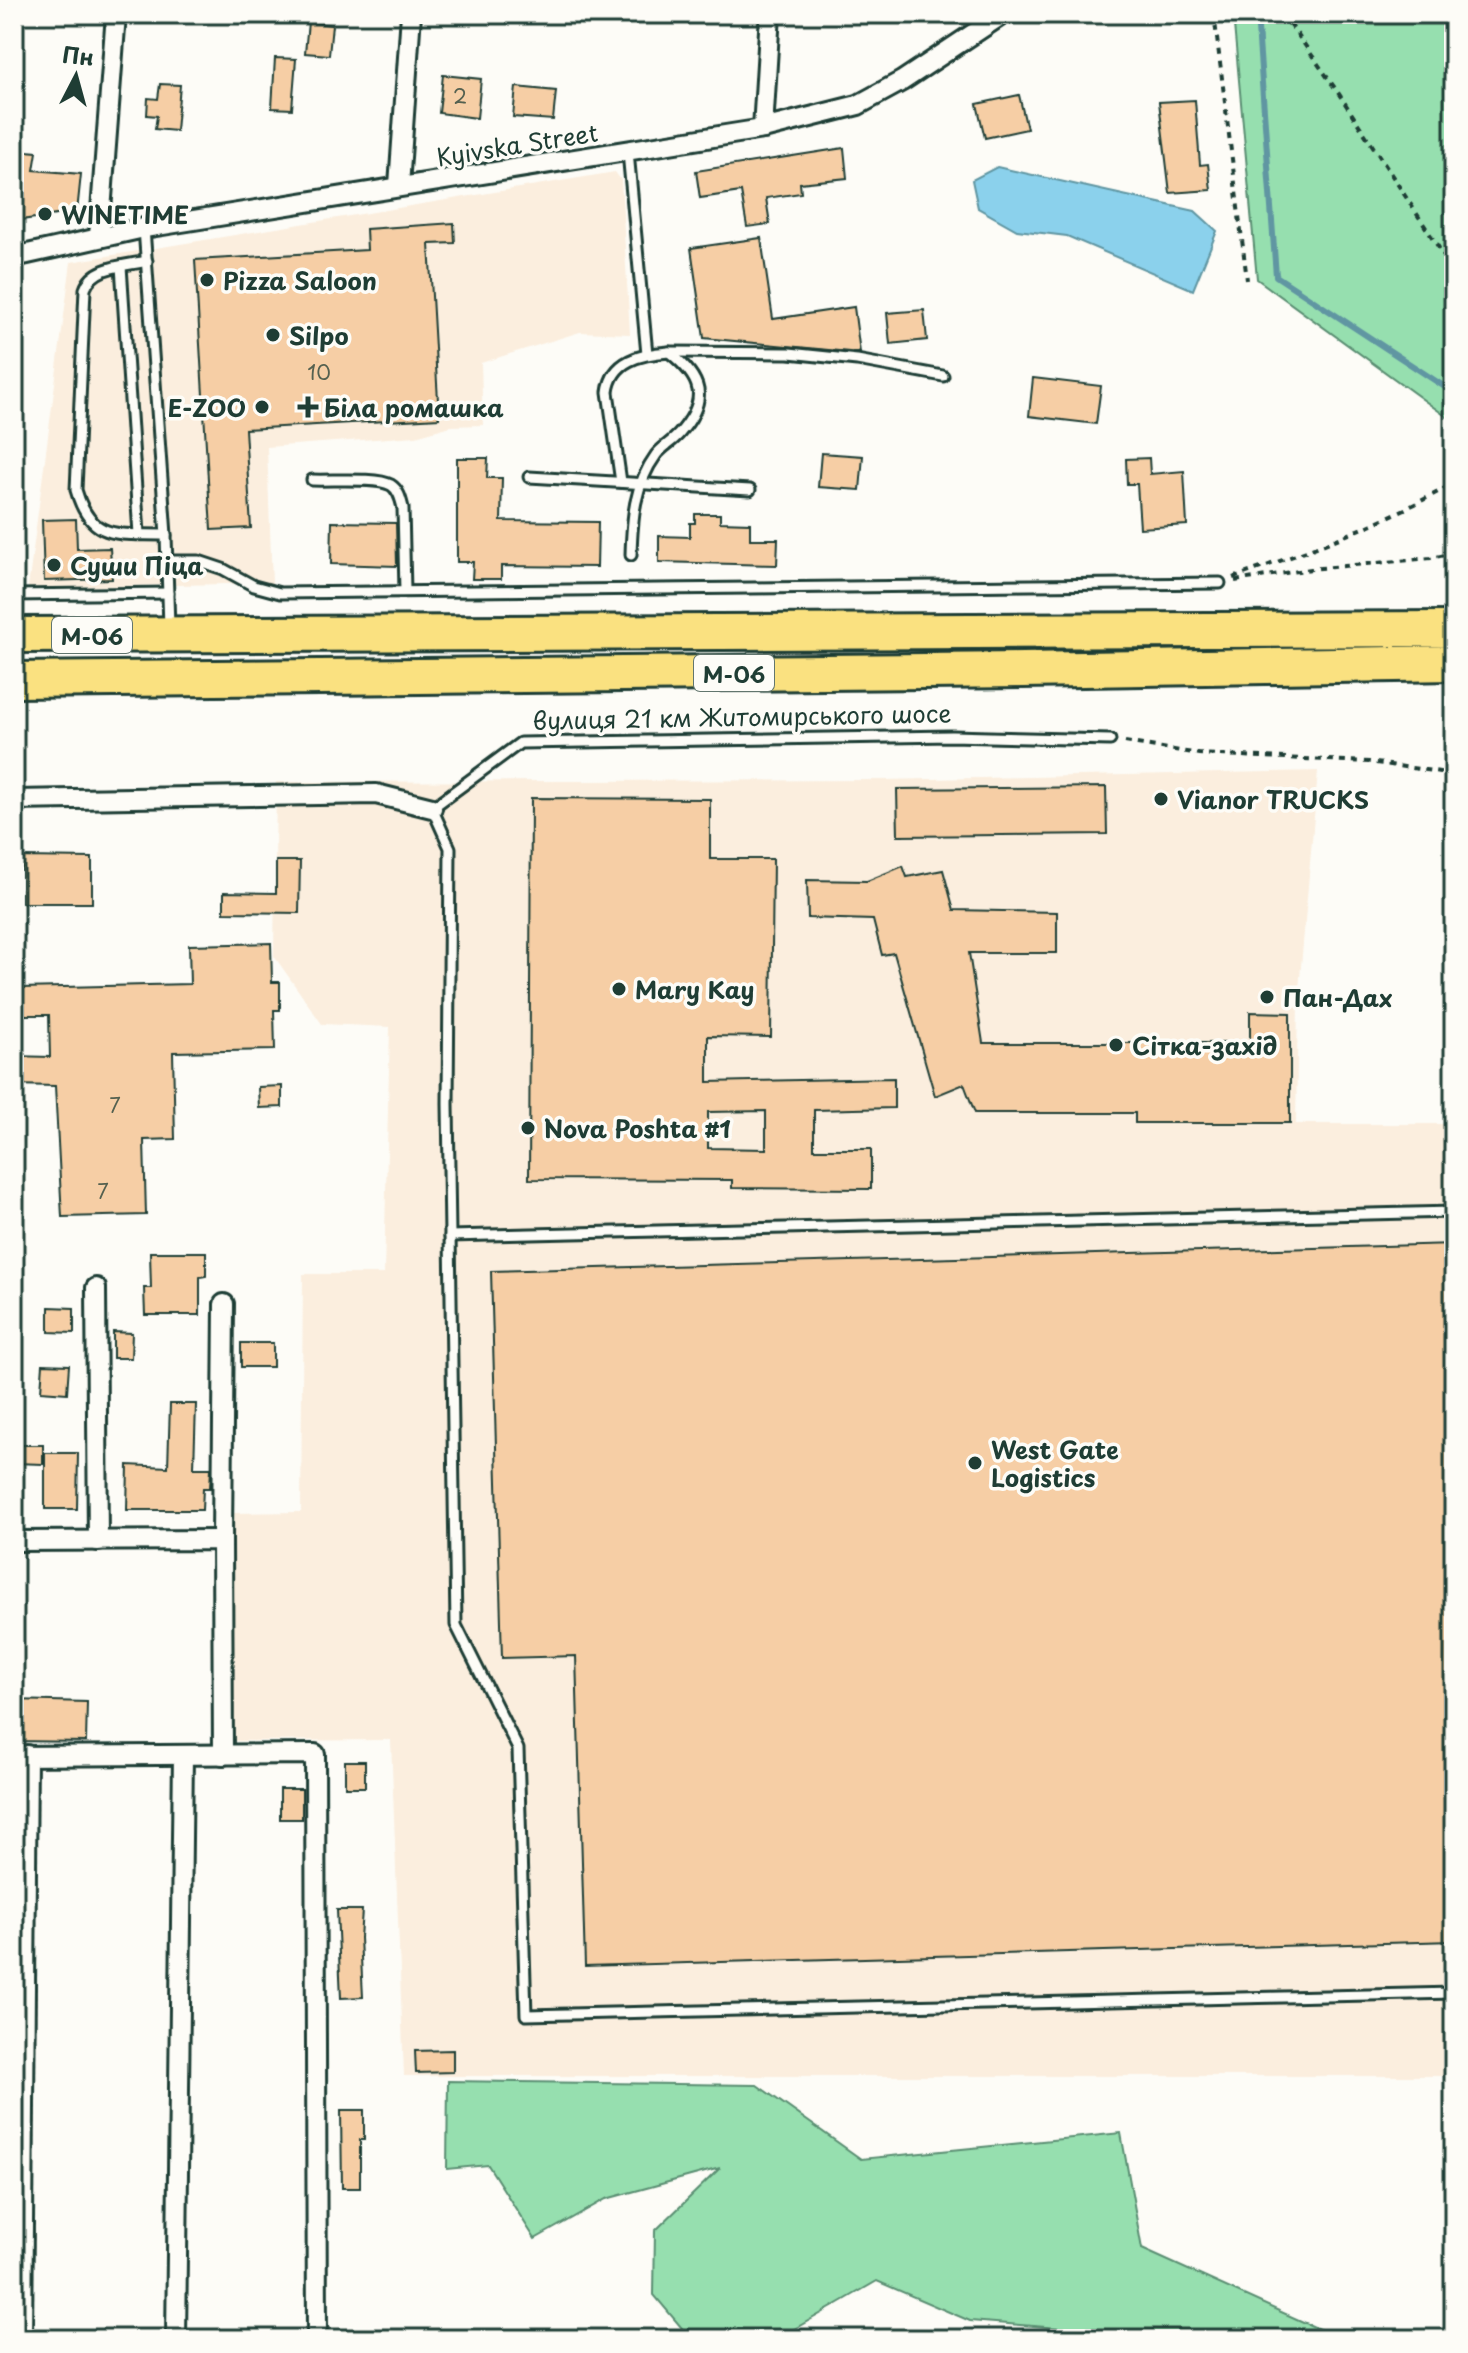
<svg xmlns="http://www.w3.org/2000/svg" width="1468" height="2353" font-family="'Playpen Sans',sans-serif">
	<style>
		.built { fill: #fbeede }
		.green { fill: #96dfaf; stroke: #5a8e72; stroke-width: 2 }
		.water { fill: #8bd1ec; stroke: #6096a2; stroke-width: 2 }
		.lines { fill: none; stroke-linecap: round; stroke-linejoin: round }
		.stream { stroke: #6096a2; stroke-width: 6 }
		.building { fill: #f6cea5; stroke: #1f3d34; stroke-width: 2; fill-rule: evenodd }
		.lane-casing { stroke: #1f3d34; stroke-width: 15 }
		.street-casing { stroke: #1f3d34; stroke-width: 24 }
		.highway-casing { stroke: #1f3d34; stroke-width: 40 }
		.path { stroke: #1f3d34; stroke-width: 4; stroke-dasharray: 6 6; stroke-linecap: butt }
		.lane { stroke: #fdfcf7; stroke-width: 9 }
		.street { stroke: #fdfcf7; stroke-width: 18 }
		.highway { stroke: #fae180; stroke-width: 34 }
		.poi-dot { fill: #1f3d34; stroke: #fdfcf7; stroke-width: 3 }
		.labels { text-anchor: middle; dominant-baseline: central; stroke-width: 7; stroke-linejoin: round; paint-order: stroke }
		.number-label { font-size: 20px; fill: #556150 }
		.shield { fill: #fdfcf7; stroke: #62766e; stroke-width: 2 }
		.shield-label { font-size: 22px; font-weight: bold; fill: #1f3d34 }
		.street-label { font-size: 24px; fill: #1f3d34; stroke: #fdfcf7 }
		.poi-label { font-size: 24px; font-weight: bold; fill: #1f3d34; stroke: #fdfcf7; text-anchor: start }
	</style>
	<rect width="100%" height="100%" fill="#fdfcf7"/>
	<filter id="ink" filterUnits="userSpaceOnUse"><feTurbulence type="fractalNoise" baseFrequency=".0125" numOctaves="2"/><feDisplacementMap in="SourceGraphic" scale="16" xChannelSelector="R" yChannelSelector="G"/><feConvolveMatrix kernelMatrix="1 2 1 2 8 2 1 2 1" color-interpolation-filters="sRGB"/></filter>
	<g filter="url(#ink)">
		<g class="built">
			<path d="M 615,172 L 621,180 L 630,334 L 580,332 L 481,363 L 483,425 L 451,426 L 416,436 L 267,447 L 272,583 L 28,588 L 71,262 Z"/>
			<path d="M 1318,771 L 1298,1001 L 1296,1124 L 1454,1124 L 1454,2076 L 404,2076 L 391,1740 L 231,1741 L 233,1513 L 301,1512 L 303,1274 L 384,1274 L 390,1027 L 322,1024 L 274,956 L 276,782 L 882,780 Z"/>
		</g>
		<g class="green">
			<path d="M 1233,14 L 1454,14 L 1454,422 L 1257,279 Z"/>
			<path d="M 448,2081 L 757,2085 L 861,2159 L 1121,2133 L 1142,2249 L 1341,2339 L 1122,2339 L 1123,2333 L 970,2321 L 877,2281 L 777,2339 L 691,2339 L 654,2295 L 655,2231 L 720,2168 L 606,2199 L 535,2239 L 488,2165 L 447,2169 Z"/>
		</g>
		<path class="water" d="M 997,167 L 1195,211 L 1217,231 L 1193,290 L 1067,236 L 1017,230 L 978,208 L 972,180 Z"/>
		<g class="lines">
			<path class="stream" d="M 1257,14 L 1276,276 L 1454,393"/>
		</g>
		<g class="building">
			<path d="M 308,22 L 332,25 L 329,55 L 305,53 Z"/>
			<path d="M 275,58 L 296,59 L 292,109 L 272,108 Z"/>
			<path d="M 443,75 L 481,79 L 477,118 L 439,113 Z"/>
			<path d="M 160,84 L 180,85 L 176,131 L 155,129 L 157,116 L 147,115 L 148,98 L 158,99 Z"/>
			<path d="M 516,87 L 556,91 L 553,120 L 513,117 Z"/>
			<path d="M 1019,95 L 1027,129 L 985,138 L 977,104 Z"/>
			<path d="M 1195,100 L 1200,165 L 1208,164 L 1211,190 L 1170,193 L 1159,102 Z"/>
			<path d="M 844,148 L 847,178 L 800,183 L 801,193 L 766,198 L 770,224 L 747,227 L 741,192 L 700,198 L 696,171 Z"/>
			<path d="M 14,150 L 37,152 L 34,170 L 81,174 L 77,212 L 14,221 Z"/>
			<path d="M 454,223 L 455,243 L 429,244 L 439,418 L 245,429 L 251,528 L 211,530 L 195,260 L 367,250 L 366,229 Z"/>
			<path d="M 761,238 L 773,319 L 854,307 L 860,353 L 704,338 L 691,248 Z"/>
			<path d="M 924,310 L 927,340 L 890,344 L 887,313 Z"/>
			<path d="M 1033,378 L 1101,386 L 1096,424 L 1029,416 Z"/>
			<path d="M 821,453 L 863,456 L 860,490 L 818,487 Z"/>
			<path d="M 457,458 L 488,458 L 487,478 L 502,478 L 501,521 L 598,522 L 597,567 L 501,566 L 501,579 L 472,579 L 473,562 L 457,562 Z"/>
			<path d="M 1149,458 L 1150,474 L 1184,471 L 1187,525 L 1140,528 L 1137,484 L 1127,484 L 1126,459 Z"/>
			<path d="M 695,514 L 720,514 L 720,522 L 750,523 L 750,539 L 778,539 L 777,565 L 659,562 L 659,536 L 690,537 L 690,523 L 695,523 Z"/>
			<path d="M 76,519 L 77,549 L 110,548 L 112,579 L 44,581 L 42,520 Z"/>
			<path d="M 332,522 L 396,523 L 397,566 L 331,564 Z"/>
			<path d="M 1106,787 L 1107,834 L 898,836 L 897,789 Z"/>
			<path d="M 531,798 L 710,799 L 710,859 L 773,859 L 771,1037 L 708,1036 L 708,1082 L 894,1078 L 894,1108 L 814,1110 L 814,1149 L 871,1149 L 871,1189 L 732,1188 L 732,1180 L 529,1179 ZM 766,1111 L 766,1149 L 708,1148 L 708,1112 Z"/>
			<path d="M 22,857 L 92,858 L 92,903 L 22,903 Z"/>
			<path d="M 276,861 L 300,861 L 299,913 L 224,912 L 224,892 L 276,893 Z"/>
			<path d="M 903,866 L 907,877 L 943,870 L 954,910 L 1057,912 L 1057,953 L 969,953 L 983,1043 L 1250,1043 L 1250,1012 L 1290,1013 L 1290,1123 L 1135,1123 L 1135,1113 L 975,1113 L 964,1084 L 935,1096 L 894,953 L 882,955 L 873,920 L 808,918 L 807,880 L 867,881 Z"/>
			<path d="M 271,943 L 272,982 L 280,982 L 280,1010 L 274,1010 L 275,1050 L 173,1052 L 175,1139 L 144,1140 L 146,1215 L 62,1217 L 55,1086 L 14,1085 L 14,1056 L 50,1057 L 49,1015 L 22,1015 L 21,988 L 190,984 L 189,945 Z"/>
			<path d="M 282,1086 L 282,1107 L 259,1108 L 258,1087 Z"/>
			<path d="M 1454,1244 L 1454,1941 L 585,1966 L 576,1656 L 502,1658 L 491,1271 Z"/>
			<path d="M 150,1252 L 206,1252 L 206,1276 L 200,1277 L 200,1315 L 145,1315 L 144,1288 L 151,1288 Z"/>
			<path d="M 49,1307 L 74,1308 L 74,1333 L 49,1332 Z"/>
			<path d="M 113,1332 L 132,1333 L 131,1358 L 113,1358 Z"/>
			<rect x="241" y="1343" width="32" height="24"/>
			<path d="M 43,1364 L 69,1365 L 67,1393 L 41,1391 Z"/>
			<path d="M 170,1404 L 196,1404 L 194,1468 L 211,1468 L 210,1488 L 203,1488 L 202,1510 L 127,1510 L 128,1465 L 168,1467 Z"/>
			<path d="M 14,1445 L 43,1445 L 43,1464 L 14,1463 Z"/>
			<path d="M 45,1453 L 78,1453 L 77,1509 L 45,1509 Z"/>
			<path d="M 14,1700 L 87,1702 L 86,1742 L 14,1741 Z"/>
			<rect x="345" y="1761" width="20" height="26"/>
			<rect x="280" y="1789" width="22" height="30"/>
			<path d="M 337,1910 L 362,1910 L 360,1938 L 363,1997 L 341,1998 Z"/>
			<path d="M 453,2050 L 453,2072 L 416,2073 L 415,2051 Z"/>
			<path d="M 341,2110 L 364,2110 L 364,2140 L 360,2140 L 360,2188 L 342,2188 Z"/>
		</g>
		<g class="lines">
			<defs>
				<g id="lane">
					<path d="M 628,152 L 647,354"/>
					<path d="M 144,228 L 166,535 L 169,627"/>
					<path d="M 147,261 C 126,266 93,265 85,289 L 76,490 C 91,543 120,533 166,535"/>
					<path d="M 121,266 L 139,534"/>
					<path d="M 669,352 L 789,353 L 857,360 L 943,376"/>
					<path d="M 529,477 L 750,490"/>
					<path d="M 312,480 C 330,481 377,477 391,485 C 399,490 401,500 403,508 L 405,591"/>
					<path d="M 621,482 L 608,392 C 612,360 641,354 669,352 C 702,378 710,399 679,434 C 672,442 662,447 656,455 C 634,485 632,520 631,555"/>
					<path d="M 167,561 L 199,561 L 223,569 L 254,586 L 280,593 L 1220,583"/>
					<path d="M 14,595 L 168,593"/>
					<path d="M 1110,740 L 952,736 L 520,743 L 432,808 L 450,848 L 448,1104 L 456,1625 L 518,1749 L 526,2015 L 1454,1993"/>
					<path d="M 450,1236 L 1454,1212"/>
				</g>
				<g id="street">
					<path d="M 763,129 L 770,14"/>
					<path d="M 399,186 L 411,14"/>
					<path d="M 99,237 L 116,14"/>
					<path d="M 14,257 L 144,228 L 763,129 L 858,105 L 902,81 L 1003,14"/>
					<path d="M 14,800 L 376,794 L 432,808"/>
					<path d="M 96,1288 L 98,1541"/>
					<path d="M 222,1540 L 224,1304"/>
					<path d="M 14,1541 L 222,1540 L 223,1755"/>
					<path d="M 14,1756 L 315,1754 L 317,2339"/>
					<path d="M 22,2339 L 27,1755"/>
					<path d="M 176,2339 L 183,1755"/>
				</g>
				<g id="highway">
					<path d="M 14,635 L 1454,629"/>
					<path d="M 14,680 L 1023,670 L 1454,663"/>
				</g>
			</defs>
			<use href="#lane" class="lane-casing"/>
			<use href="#street" class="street-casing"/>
			<use href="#highway" class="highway-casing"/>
			<g class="path">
				<path d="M 1214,14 L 1247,280"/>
				<path d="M 1283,14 L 1337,91 L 1454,271"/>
				<path d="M 1233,578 C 1308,551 1385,523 1454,483"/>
				<path d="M 1235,581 L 1311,569 L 1431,558 L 1454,553"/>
				<path d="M 1125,742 L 1199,754 L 1369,762 L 1454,774"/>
			</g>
			<use href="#lane" class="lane"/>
			<use href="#street" class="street"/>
			<use href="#highway" class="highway"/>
		</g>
	</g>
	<g class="poi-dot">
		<circle cx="45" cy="214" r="8"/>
		<circle cx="207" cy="280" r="8"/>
		<circle cx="273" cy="335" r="8"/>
		<circle cx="262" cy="407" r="8"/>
		<path d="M304 395h8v8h8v8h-8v8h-8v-8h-8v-8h8z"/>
		<circle cx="54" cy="565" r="8"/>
		<circle cx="1161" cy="799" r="8"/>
		<circle cx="619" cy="989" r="8"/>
		<circle cx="1267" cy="997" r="8"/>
		<circle cx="1116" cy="1045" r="8"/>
		<circle cx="528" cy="1128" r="8"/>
		<circle cx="975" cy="1463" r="8"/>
	</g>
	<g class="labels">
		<g class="number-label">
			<text x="460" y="96">2</text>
			<text x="319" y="372">10</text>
			<text x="115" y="1105">7</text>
			<text x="103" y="1191">7</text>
		</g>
		<g class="shield">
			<rect x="52" y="617" width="80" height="36" rx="6"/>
			<rect x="694" y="655" width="80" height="36" rx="6"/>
		</g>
		<g class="shield-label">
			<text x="92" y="635">М-06</text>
			<text x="734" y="673">М-06</text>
		</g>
		<g class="street-label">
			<text transform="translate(517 144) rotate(-9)">Kyivska Street</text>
			<text transform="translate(742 716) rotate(-1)">вулиця 21 км Житомирського шосе</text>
		</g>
		<g class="poi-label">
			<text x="61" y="214">WINETIME</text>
			<text x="223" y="280">Pizza Saloon</text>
			<text x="289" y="335">Silpo</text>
			<text x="246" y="407" text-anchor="end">E-ZOO</text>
			<text x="324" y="407">Біла ромашка</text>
			<text x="70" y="565">Суши Піца</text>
			<text x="1177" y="799">Vianor TRUCKS</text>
			<text x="635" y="989">Mary Kay</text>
			<text x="1283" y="997">Пан-Дах</text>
			<text x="1132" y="1045">Сітка-захід</text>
			<text x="544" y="1128">Nova Poshta #1</text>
			<text x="991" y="1449">West Gate<tspan x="991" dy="28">Logistics</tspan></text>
		</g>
	</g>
	<rect width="1468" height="2353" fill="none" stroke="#fdfcf7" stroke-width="48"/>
	<rect x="24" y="24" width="1420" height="2305" fill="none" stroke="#1f3d34" stroke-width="3" filter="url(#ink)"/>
	<g transform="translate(76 76) rotate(6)" stroke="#fdfcf7" stroke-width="6" paint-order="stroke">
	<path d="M0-6L14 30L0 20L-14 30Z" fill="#1f3d34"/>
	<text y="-12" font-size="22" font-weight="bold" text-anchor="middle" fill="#1f3d34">Пн</text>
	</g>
</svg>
